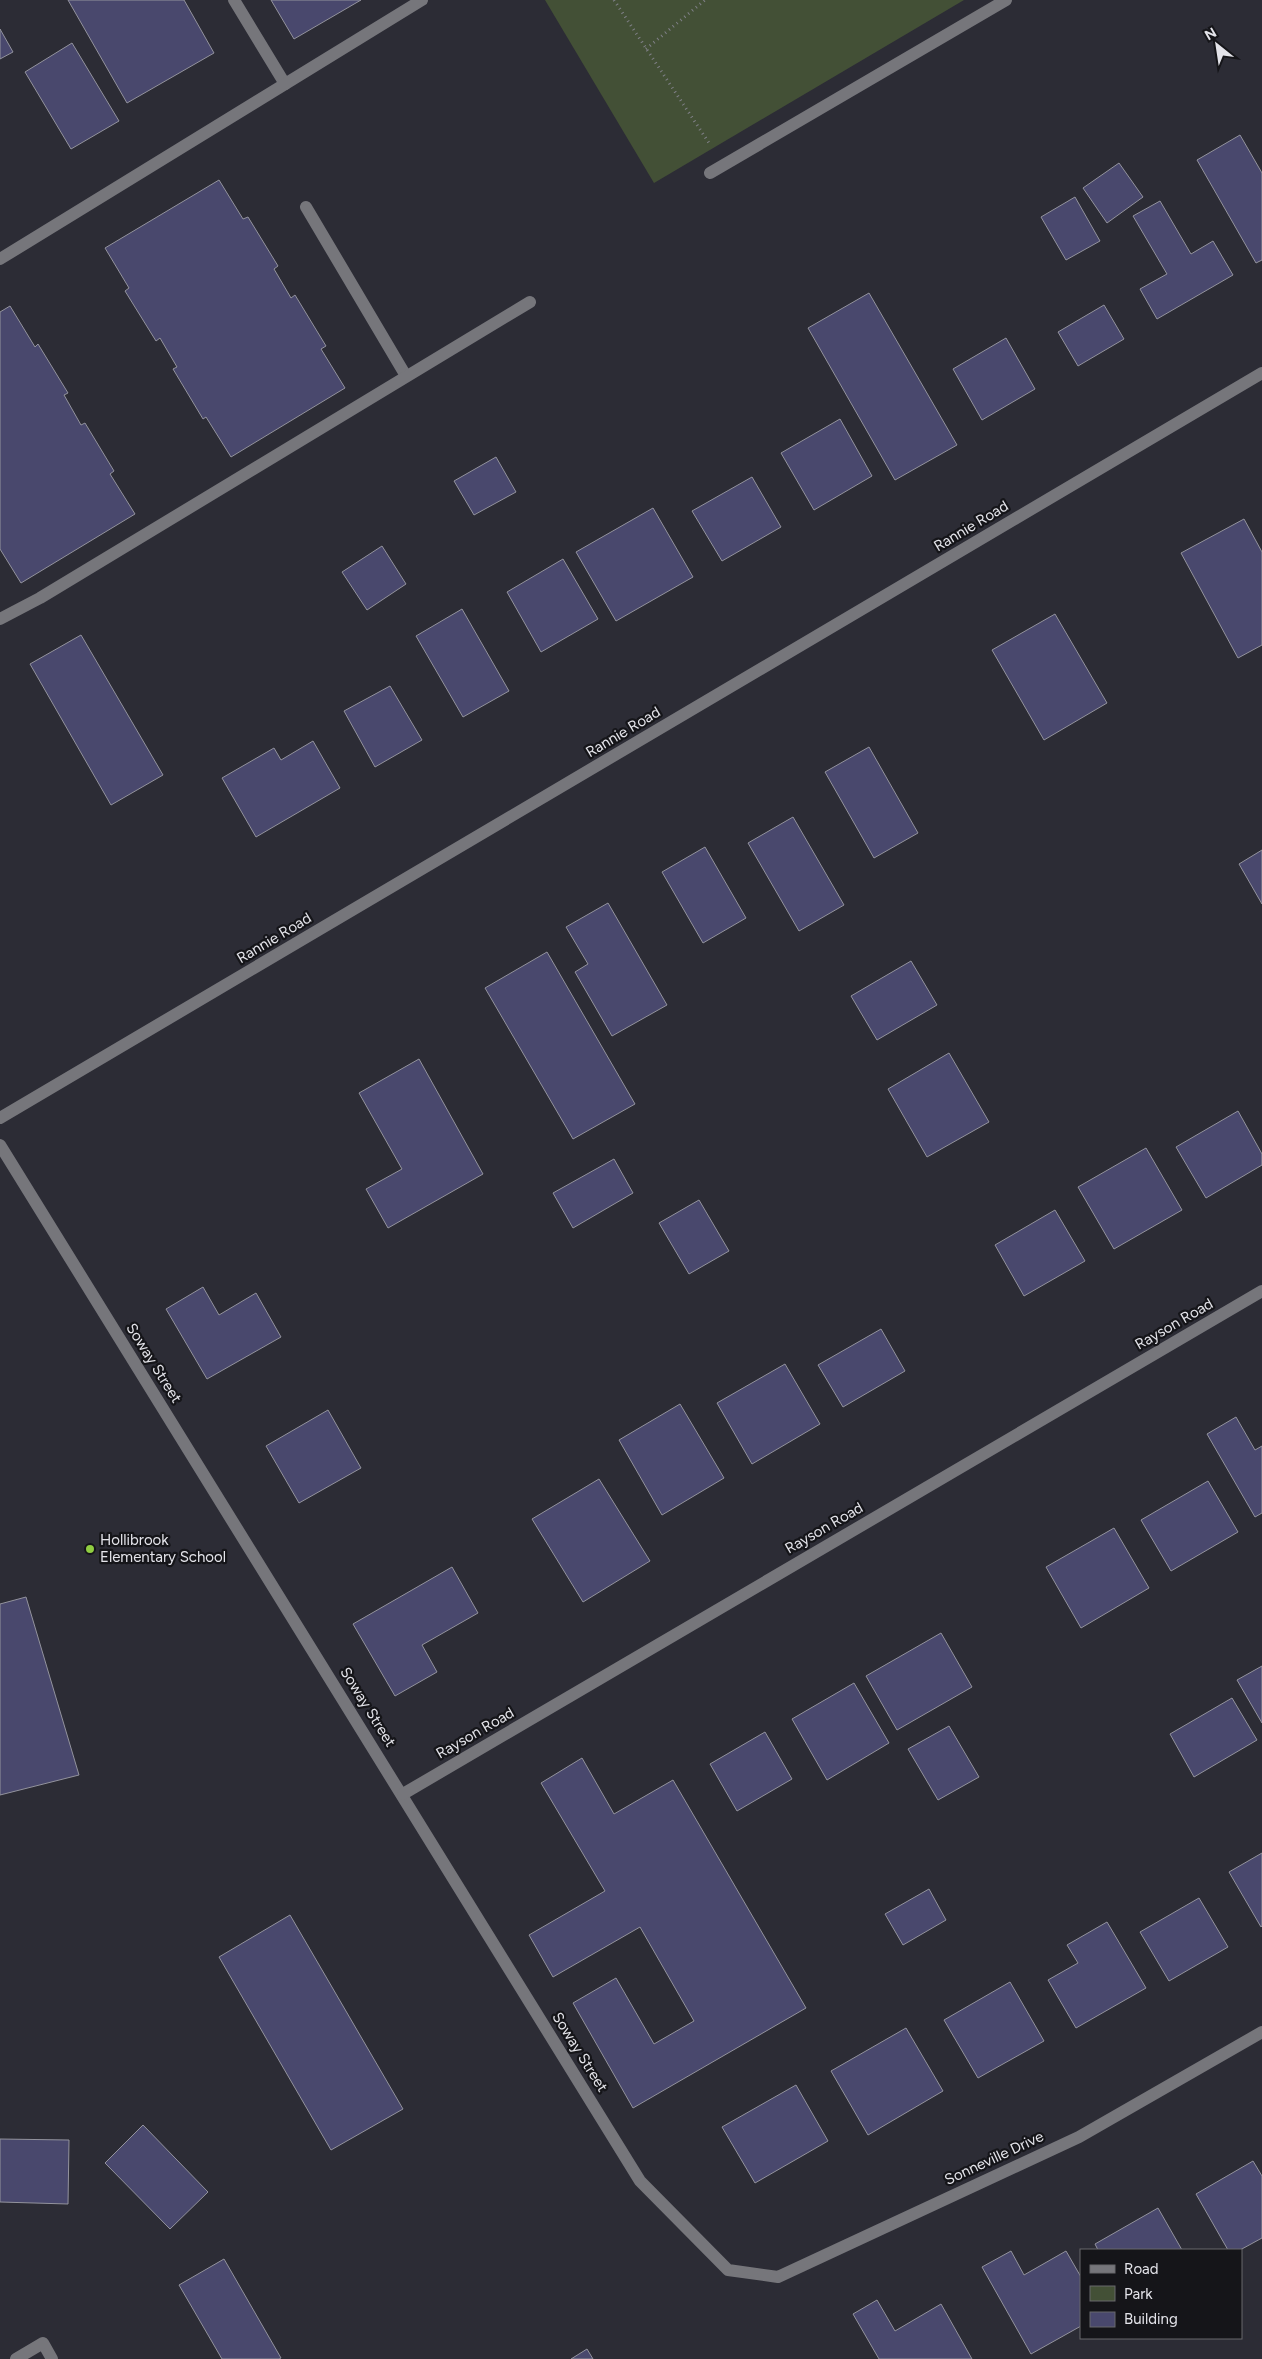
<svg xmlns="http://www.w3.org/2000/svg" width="1262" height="2359" font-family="Figtree,sans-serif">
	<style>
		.green { fill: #435036 }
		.building { fill: #49486d; stroke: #93939d }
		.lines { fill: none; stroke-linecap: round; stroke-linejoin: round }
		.path { stroke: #808088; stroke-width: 3; stroke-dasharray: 1 4; stroke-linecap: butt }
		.minor { stroke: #76767b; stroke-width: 12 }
		.poi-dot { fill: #90cd41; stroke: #151519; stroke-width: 2 }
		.labels { text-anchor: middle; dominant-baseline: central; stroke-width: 4.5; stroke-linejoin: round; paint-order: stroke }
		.street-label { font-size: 15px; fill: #e4e4ea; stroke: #151519 }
		.poi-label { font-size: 15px; fill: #e4e4ea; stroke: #151519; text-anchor: start }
	</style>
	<rect width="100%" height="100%" fill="#2c2c35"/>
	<path class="green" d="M 545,0 L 964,0 L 654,183 Z"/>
	<g class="building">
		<path d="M 68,0 L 184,0 L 214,53 L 127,103 Z"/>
		<path d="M 271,0 L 361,0 L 294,39 Z"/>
		<path d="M 0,29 L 13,52 L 0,59 Z"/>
		<path d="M 72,43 L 119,121 L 71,149 L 25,72 Z"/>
		<path d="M 1240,135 L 1262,173 L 1262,260 L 1256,263 L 1197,160 Z"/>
		<path d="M 1119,163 L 1143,197 L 1107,223 L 1083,188 Z"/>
		<path d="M 219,180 L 243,219 L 248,217 L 278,266 L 274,269 L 291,298 L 295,295 L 326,346 L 321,349 L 345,388 L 231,457 L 206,417 L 203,419 L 173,369 L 177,367 L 160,338 L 156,341 L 125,291 L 129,288 L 105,248 Z"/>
		<path d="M 1075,197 L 1100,241 L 1066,260 L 1041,217 Z"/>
		<path d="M 1160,201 L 1191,254 L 1213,241 L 1233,275 L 1157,319 L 1140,289 L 1167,274 L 1133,216 Z"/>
		<path d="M 869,293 L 957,445 L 895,480 L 808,328 Z"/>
		<path d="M 1104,305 L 1124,339 L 1078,366 L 1058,332 Z"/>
		<path d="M 10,306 L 35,347 L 38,344 L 68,393 L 64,395 L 81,425 L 85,423 L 114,471 L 110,474 L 135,514 L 21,583 L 0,549 L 0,312 Z"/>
		<path d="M 1006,338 L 1035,389 L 982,420 L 953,369 Z"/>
		<path d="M 840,419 L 872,476 L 814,510 L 781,453 Z"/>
		<path d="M 496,457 L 516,492 L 474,515 L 454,481 Z"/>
		<path d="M 752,477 L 781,527 L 722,561 L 692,511 Z"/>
		<path d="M 653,508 L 693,577 L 616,621 L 576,552 Z"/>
		<path d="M 1244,519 L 1262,552 L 1262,645 L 1238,658 L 1181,553 Z"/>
		<path d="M 382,546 L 406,584 L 367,610 L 342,572 Z"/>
		<path d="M 563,559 L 598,619 L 541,652 L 507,592 Z"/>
		<path d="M 462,609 L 509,691 L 463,717 L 416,636 Z"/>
		<path d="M 1055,614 L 1107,703 L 1044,740 L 992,650 Z"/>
		<path d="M 81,635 L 163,775 L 111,805 L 30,664 Z"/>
		<path d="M 390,686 L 422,740 L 375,767 L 344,711 Z"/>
		<path d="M 313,741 L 340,788 L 256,837 L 222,778 L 274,748 L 281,760 Z"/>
		<path d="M 869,747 L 918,833 L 874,858 L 825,772 Z"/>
		<path d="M 793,817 L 844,905 L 799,931 L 748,843 Z"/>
		<path d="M 705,847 L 746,918 L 703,943 L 662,872 Z"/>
		<path d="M 1262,850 L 1262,904 L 1239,864 Z"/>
		<path d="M 608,903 L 667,1005 L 612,1036 L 575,972 L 588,964 L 566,927 Z"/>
		<path d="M 547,952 L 635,1104 L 573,1139 L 485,988 Z"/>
		<path d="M 911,961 L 937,1005 L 877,1040 L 851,996 Z"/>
		<path d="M 949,1053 L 989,1122 L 927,1157 L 888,1089 Z"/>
		<path d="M 419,1059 L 483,1174 L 388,1228 L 366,1189 L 402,1169 L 359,1093 Z"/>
		<path d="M 1238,1111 L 1262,1154 L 1262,1165 L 1206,1198 L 1176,1147 Z"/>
		<path d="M 1146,1148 L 1182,1210 L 1114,1249 L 1078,1187 Z"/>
		<path d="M 614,1159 L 633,1193 L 573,1228 L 553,1193 Z"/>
		<path d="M 699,1200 L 729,1251 L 689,1274 L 659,1223 Z"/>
		<path d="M 1055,1210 L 1085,1261 L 1024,1296 L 995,1245 Z"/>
		<path d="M 203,1287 L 219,1315 L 256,1293 L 281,1337 L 207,1379 L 166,1309 Z"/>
		<path d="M 881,1329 L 905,1371 L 843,1407 L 818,1365 Z"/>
		<path d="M 785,1364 L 820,1424 L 752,1464 L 717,1403 Z"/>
		<path d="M 680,1404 L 724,1478 L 662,1515 L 619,1440 Z"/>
		<path d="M 328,1410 L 361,1468 L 299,1503 L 266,1446 Z"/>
		<path d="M 1236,1417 L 1255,1450 L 1262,1446 L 1262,1513 L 1255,1517 L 1207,1434 Z"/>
		<path d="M 599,1479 L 650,1561 L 583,1602 L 532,1519 Z"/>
		<path d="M 1208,1481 L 1238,1532 L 1171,1571 L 1141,1520 Z"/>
		<path d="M 1114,1528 L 1149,1588 L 1081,1628 L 1046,1567 Z"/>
		<path d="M 452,1567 L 478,1613 L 422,1645 L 437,1672 L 395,1696 L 353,1624 Z"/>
		<path d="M 26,1597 L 79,1775 L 0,1795 L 0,1604 Z"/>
		<path d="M 941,1633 L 972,1687 L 897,1730 L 866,1676 Z"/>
		<path d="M 1262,1666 L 1262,1723 L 1237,1680 Z"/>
		<path d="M 854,1683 L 889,1743 L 827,1780 L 792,1719 Z"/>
		<path d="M 1232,1698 L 1257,1740 L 1194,1777 L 1170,1734 Z"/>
		<path d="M 949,1726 L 979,1777 L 938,1800 L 908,1749 Z"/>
		<path d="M 765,1732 L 792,1779 L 737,1811 L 710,1764 Z"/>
		<path d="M 582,1758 L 614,1814 L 673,1780 L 806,2008 L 633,2108 L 573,2003 L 616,1978 L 654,2044 L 694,2021 L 640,1927 L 553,1977 L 529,1935 L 605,1891 L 541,1783 Z"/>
		<path d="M 1262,1853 L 1262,1926 L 1261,1927 L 1229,1872 Z"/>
		<path d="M 929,1889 L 946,1920 L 903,1945 L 885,1914 Z"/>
		<path d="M 1199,1898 L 1228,1947 L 1169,1981 L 1140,1932 Z"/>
		<path d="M 290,1915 L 403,2109 L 331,2150 L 219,1957 Z"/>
		<path d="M 1107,1922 L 1146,1988 L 1076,2028 L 1048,1980 L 1078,1963 L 1067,1945 Z"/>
		<path d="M 1010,1982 L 1044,2041 L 978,2078 L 944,2020 Z"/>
		<path d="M 906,2028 L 943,2091 L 868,2135 L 831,2071 Z"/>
		<path d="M 796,2085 L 828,2141 L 755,2183 L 722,2127 Z"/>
		<path d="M 143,2125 L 208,2192 L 170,2229 L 105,2163 Z"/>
		<path d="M 0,2139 L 69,2140 L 68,2204 L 0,2202 Z"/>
		<path d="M 1253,2161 L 1262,2176 L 1262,2238 L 1240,2250 L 1228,2250 L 1196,2194 Z"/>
		<path d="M 1158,2208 L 1182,2250 L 1098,2250 L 1095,2244 Z"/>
		<path d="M 1011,2251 L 1024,2275 L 1066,2251 L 1081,2277 L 1081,2326 L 1031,2354 L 982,2267 Z"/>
		<path d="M 224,2259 L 281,2358 L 279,2359 L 222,2359 L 179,2285 Z"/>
		<path d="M 877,2300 L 895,2331 L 941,2304 L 972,2359 L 879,2359 L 853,2314 Z"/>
		<path d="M 587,2349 L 593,2359 L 571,2359 Z"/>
	</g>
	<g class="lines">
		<g class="path">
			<path d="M 614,0 L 709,143"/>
			<path d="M 646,49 L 705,0"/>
		</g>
		<g class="minor">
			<path d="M 234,0 L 285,84"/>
			<path d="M 710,173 L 1006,0"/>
			<path d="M 306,207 L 406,376"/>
			<path d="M 0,259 L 422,0"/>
			<path d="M 0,619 L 40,598 L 530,302"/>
			<path d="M 0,1118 L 1262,373"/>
			<path d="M 0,1145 L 640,2181 L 728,2270 L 778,2277 L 1079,2137 L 1262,2032"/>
			<path d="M 403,1794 L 1262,1291"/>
			<path d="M 16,2359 L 43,2343 L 52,2359"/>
		</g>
	</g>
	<circle class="poi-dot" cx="90" cy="1549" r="5"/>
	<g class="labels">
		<g class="street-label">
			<text transform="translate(971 526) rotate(-31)">Rannie Road</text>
			<text transform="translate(623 732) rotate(-31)">Rannie Road</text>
			<text transform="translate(274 938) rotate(-31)">Rannie Road</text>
			<text transform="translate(1174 1324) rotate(-30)">Rayson Road</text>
			<text transform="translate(154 1363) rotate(58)">Soway Street</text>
			<text transform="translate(824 1528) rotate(-30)">Rayson Road</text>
			<text transform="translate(368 1707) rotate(58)">Soway Street</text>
			<text transform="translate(475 1733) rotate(-30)">Rayson Road</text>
			<text transform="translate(580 2052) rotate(58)">Soway Street</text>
			<text transform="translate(994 2158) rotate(-25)">Sonneville Drive</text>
		</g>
		<g class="poi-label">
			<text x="100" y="1540">Hollibrook<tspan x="100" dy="17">Elementary School</tspan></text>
		</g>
	</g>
	<rect x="1080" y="2249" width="162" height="90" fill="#151519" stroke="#68686d"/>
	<rect x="1090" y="2265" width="25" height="8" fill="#76767b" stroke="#68686d"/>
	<text x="1124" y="2274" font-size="15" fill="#e4e4ea">Road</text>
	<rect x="1090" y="2286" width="25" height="15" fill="#435036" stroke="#68686d"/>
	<text x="1124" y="2299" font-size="15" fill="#e4e4ea">Park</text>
	<rect x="1090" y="2312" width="25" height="15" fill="#49486d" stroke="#68686d"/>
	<text x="1124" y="2324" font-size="15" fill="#e4e4ea">Building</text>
	<g transform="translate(1217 45) rotate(330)" stroke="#151519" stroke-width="4" paint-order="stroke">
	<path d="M0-4L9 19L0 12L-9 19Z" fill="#e4e4ea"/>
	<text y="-8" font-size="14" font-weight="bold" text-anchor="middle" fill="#e4e4ea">N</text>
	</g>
</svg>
